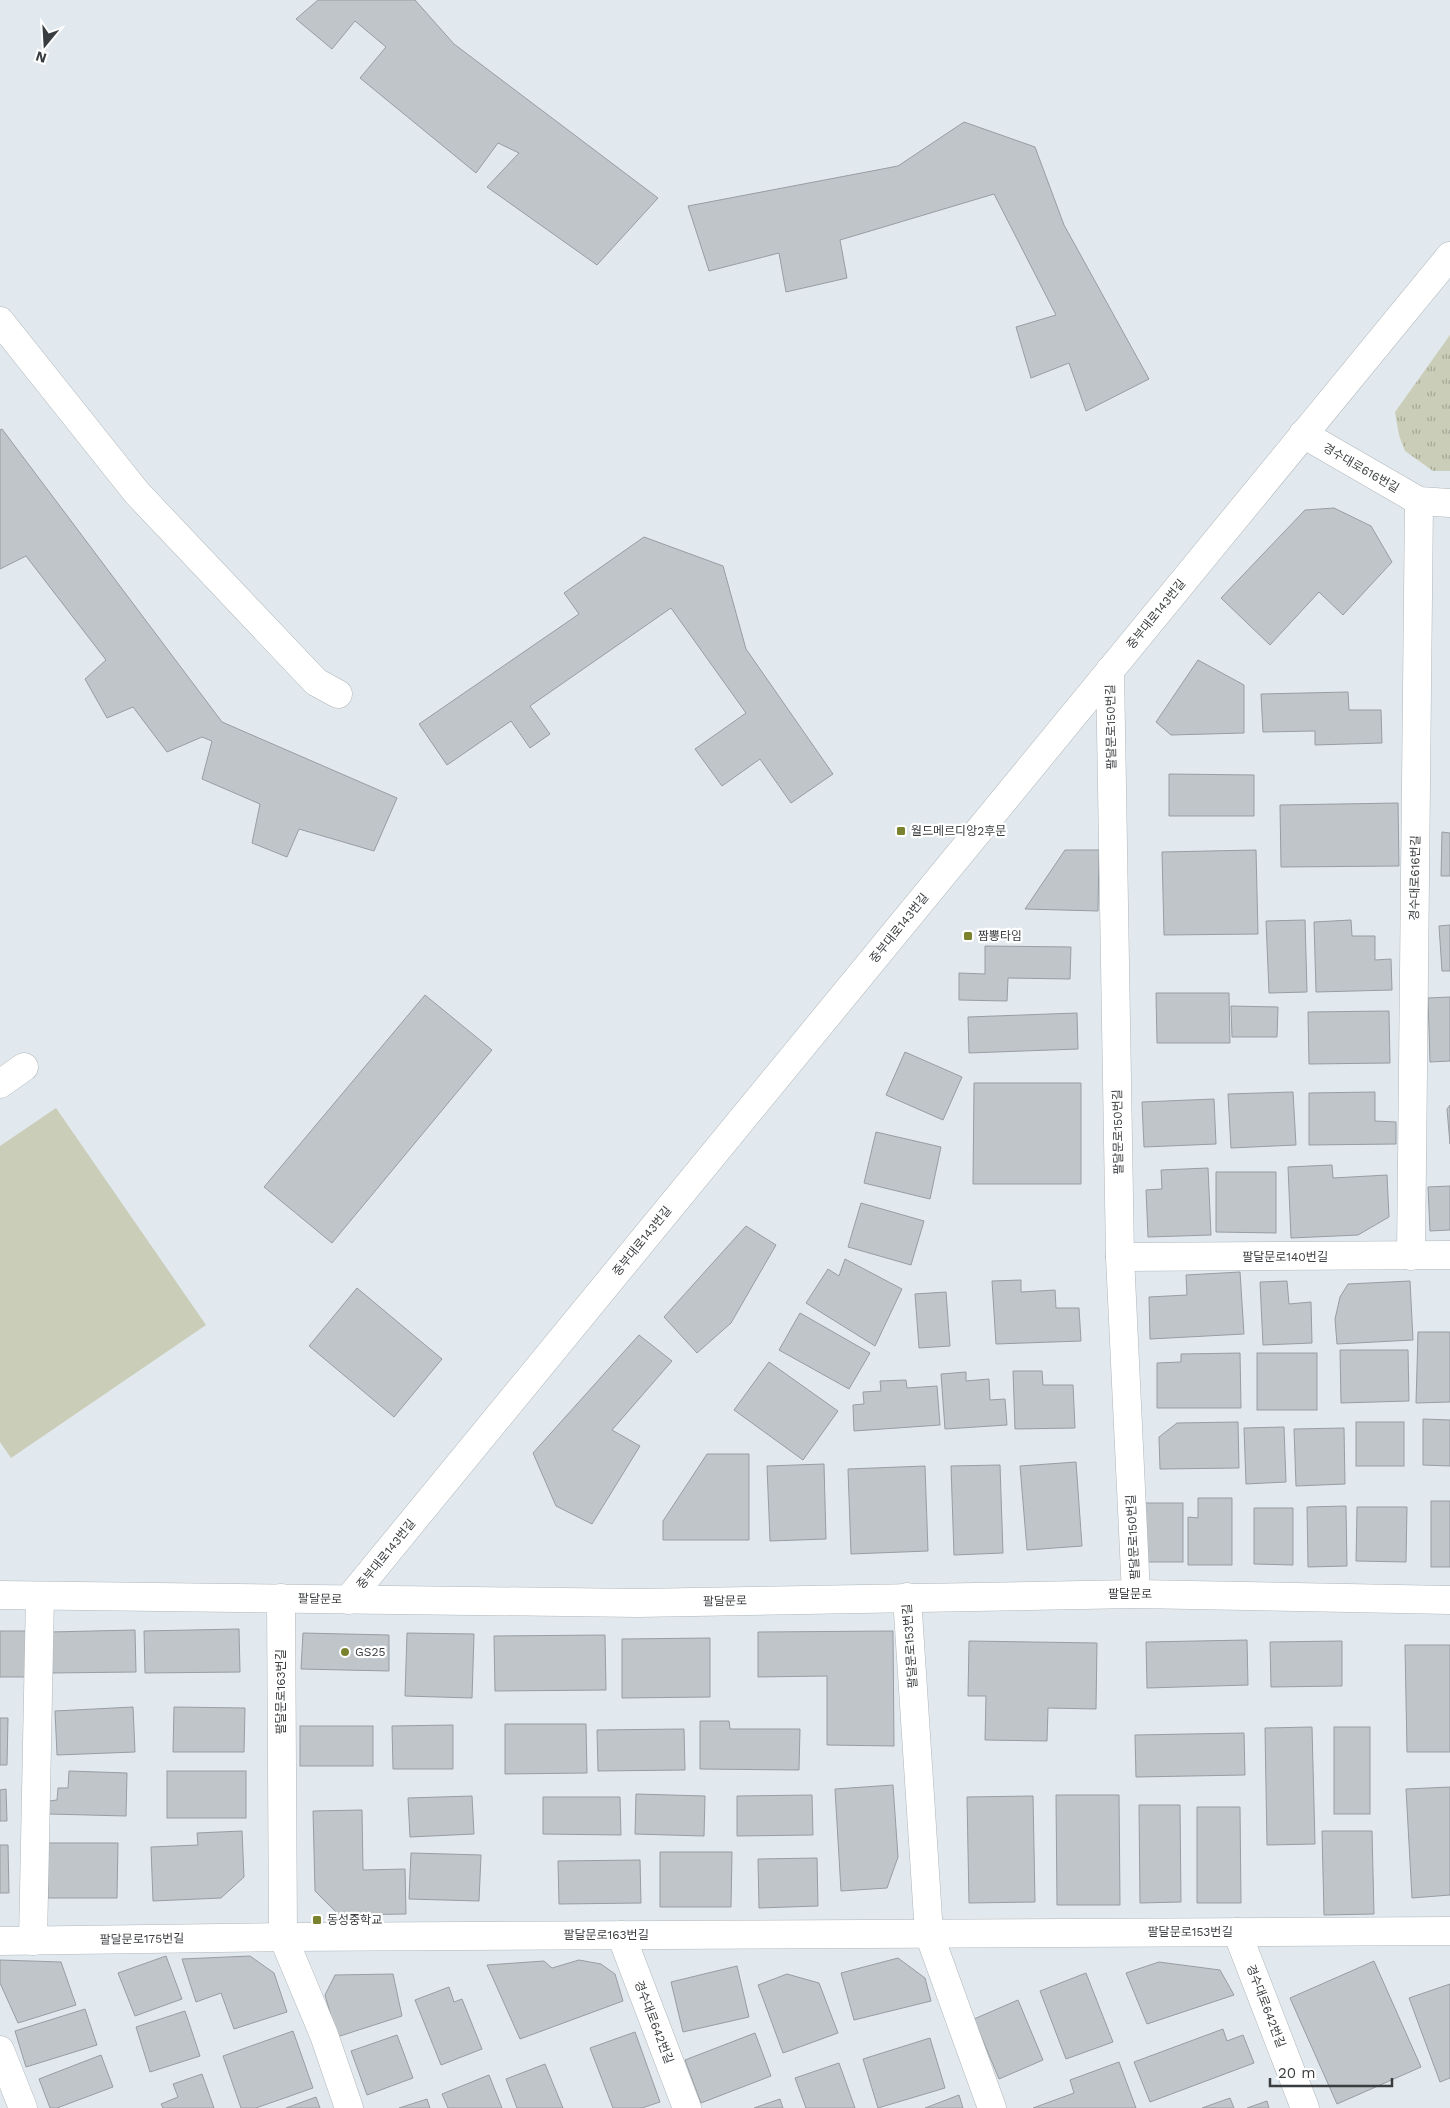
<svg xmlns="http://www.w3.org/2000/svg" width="1450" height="2108" font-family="'Work Sans','Noto Sans KR',sans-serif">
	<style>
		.grass { fill: #cacdb7 }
		.park { fill: url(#park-tufts) }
		.building { fill: #bfc5c9; stroke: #979da2 }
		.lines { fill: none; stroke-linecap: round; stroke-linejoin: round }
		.minor-casing { stroke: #b0b6ba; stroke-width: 29 }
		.tertiary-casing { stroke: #b0b6ba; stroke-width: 29 }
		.minor { stroke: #fff; stroke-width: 28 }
		.tertiary { stroke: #fff; stroke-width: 28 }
		.poi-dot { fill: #7b822d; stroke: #fff; stroke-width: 2 }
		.labels { text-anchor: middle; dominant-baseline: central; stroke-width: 4.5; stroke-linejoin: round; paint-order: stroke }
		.street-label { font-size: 12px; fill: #3a3d3f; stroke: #fff }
		.poi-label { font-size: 12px; fill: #3a3d3f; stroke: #fff; text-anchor: start }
	</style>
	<defs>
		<pattern id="park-tufts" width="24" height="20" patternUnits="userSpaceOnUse" patternTransform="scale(1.25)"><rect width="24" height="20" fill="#cacdb7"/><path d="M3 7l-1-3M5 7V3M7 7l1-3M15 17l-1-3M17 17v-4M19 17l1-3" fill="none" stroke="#a5a896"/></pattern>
	</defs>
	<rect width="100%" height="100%" fill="#e2e9ee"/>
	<path class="grass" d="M 56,1108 L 206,1325 L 11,1458 L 0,1442 L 0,1146 Z"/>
	<path class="park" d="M 1450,335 L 1450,471 L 1433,471 L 1405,451 L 1399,435 L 1395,412 Z"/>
	<g class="building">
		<path d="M 318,0 L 415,0 L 454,44 L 658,198 L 597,265 L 487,187 L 519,153 L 498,143 L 476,173 L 360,78 L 386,47 L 355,21 L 332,49 L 296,19 Z"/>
		<path d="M 964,122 L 1035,147 L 1064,225 L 1149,379 L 1086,411 L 1069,363 L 1031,378 L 1016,327 L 1056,315 L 994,194 L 840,240 L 847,278 L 786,292 L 779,253 L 709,271 L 688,206 L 898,166 Z"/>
		<path d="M 2,429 L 222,722 L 397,798 L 374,851 L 299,829 L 287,857 L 252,843 L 260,804 L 202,779 L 212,741 L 202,737 L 167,752 L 133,707 L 107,718 L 85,679 L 106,660 L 26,556 L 0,569 L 0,430 Z"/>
		<path d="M 1334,508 L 1371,526 L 1392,562 L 1343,615 L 1319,592 L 1270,645 L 1221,598 L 1305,510 Z"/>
		<path d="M 644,537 L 723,566 L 746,649 L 833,774 L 791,803 L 760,759 L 722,786 L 695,749 L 746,713 L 671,608 L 530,706 L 550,734 L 530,748 L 511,721 L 447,765 L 419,724 L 579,614 L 564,593 Z"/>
		<path d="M 1198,660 L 1244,685 L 1244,733 L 1171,735 L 1156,722 Z"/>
		<path d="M 1348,692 L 1349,710 L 1381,710 L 1382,743 L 1315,745 L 1315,731 L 1263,732 L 1261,694 Z"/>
		<path d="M 1169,774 L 1254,775 L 1254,816 L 1169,816 Z"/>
		<path d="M 1398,803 L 1399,866 L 1281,867 L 1280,805 Z"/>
		<path d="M 1442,832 L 1450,833 L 1450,876 L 1441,876 Z"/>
		<path d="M 1065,850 L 1099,850 L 1098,911 L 1025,909 Z"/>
		<path d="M 1256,850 L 1258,934 L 1164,935 L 1162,852 Z"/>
		<path d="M 1305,920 L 1307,992 L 1269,993 L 1266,921 Z"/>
		<path d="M 1351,920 L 1352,936 L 1375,936 L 1375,960 L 1391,959 L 1392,990 L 1316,992 L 1314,922 Z"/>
		<path d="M 1450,925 L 1450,971 L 1442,971 L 1439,926 Z"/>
		<path d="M 985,946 L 1071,947 L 1070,979 L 1008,978 L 1007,1001 L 959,1000 L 959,973 L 985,974 Z"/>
		<path d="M 1156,993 L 1229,993 L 1230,1043 L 1157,1043 Z"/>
		<path d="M 425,995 L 492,1050 L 332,1243 L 264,1187 Z"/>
		<path d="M 1450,997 L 1450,1061 L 1430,1062 L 1428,998 Z"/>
		<path d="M 1231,1006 L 1278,1007 L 1277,1037 L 1232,1037 Z"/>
		<path d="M 1389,1011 L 1390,1063 L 1309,1064 L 1308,1012 Z"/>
		<path d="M 1077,1013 L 1078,1049 L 969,1053 L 968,1017 Z"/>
		<path d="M 905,1052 L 962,1077 L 943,1120 L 886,1095 Z"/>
		<path d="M 974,1083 L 1081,1083 L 1081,1184 L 973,1184 Z"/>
		<path d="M 1293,1092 L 1296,1145 L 1231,1148 L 1228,1094 Z"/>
		<path d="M 1375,1092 L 1375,1121 L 1396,1122 L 1396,1144 L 1309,1145 L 1309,1093 Z"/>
		<path d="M 1214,1099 L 1216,1144 L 1144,1147 L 1142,1102 Z"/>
		<path d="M 1450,1105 L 1450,1144 L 1447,1109 Z"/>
		<path d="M 876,1132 L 941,1147 L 930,1199 L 864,1183 Z"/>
		<path d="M 1332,1165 L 1333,1178 L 1387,1175 L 1389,1217 L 1358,1235 L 1291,1238 L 1288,1167 Z"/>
		<path d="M 1208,1168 L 1211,1235 L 1148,1237 L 1146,1190 L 1162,1189 L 1161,1170 Z"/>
		<path d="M 1216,1172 L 1276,1172 L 1276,1233 L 1216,1232 Z"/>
		<path d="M 1450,1186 L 1450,1230 L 1430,1231 L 1428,1187 Z"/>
		<path d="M 861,1203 L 924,1221 L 911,1265 L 848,1247 Z"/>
		<path d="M 746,1226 L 776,1245 L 731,1323 L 697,1353 L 664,1317 Z"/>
		<path d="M 845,1259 L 902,1289 L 875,1346 L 806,1303 L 828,1269 L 839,1276 Z"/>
		<path d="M 1240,1272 L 1244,1334 L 1150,1339 L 1149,1297 L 1187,1295 L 1186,1275 Z"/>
		<path d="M 1021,1280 L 1021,1292 L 1055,1290 L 1056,1308 L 1079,1308 L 1081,1341 L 996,1344 L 992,1281 Z"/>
		<path d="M 1287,1281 L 1289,1304 L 1311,1302 L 1312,1343 L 1263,1345 L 1260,1282 Z"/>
		<path d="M 1410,1281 L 1413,1340 L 1337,1344 L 1335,1319 L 1340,1297 L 1348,1284 Z"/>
		<path d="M 357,1288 L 442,1359 L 394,1417 L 309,1346 Z"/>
		<path d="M 946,1292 L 950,1346 L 919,1348 L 915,1294 Z"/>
		<path d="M 800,1313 L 870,1353 L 849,1389 L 779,1350 Z"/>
		<path d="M 1418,1332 L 1450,1332 L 1450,1402 L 1416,1403 Z"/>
		<path d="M 639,1335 L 672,1361 L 612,1430 L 640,1446 L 592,1524 L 556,1506 L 533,1453 Z"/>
		<path d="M 1340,1350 L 1408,1350 L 1409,1401 L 1341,1403 Z"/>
		<path d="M 1240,1353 L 1241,1408 L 1157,1408 L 1157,1363 L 1181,1362 L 1181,1354 Z"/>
		<rect x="1257" y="1353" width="60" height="57"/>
		<path d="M 769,1362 L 838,1411 L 803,1460 L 734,1410 Z"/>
		<path d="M 1013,1371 L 1042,1371 L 1043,1385 L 1073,1385 L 1075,1428 L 1015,1429 Z"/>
		<path d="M 966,1372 L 966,1381 L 989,1379 L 990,1400 L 1005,1399 L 1007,1425 L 945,1429 L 941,1374 Z"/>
		<path d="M 906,1380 L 907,1388 L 937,1386 L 940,1425 L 854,1431 L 853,1405 L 864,1404 L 863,1392 L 881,1391 L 880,1381 Z"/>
		<path d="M 1423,1419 L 1450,1420 L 1450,1466 L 1423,1465 Z"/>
		<path d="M 1238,1422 L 1239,1468 L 1160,1469 L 1159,1437 L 1177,1423 Z"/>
		<rect x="1356" y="1422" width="48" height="44"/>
		<path d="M 1284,1427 L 1286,1482 L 1246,1484 L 1244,1428 Z"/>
		<path d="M 1344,1428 L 1345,1484 L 1296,1486 L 1294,1429 Z"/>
		<path d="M 707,1454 L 749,1454 L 749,1540 L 663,1540 L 663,1521 Z"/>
		<path d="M 1076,1462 L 1082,1546 L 1027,1550 L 1020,1466 Z"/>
		<path d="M 824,1464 L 826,1539 L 770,1541 L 767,1466 Z"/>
		<path d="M 1000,1465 L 1003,1553 L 954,1555 L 951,1466 Z"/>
		<path d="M 925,1466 L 928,1551 L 851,1554 L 848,1469 Z"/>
		<path d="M 1198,1498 L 1232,1498 L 1232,1565 L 1188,1565 L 1188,1517 L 1198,1518 Z"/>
		<rect x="1431" y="1501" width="19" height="66"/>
		<rect x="1140" y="1503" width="43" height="59"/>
		<path d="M 1346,1506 L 1347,1566 L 1308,1567 L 1307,1507 Z"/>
		<path d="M 1357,1507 L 1407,1507 L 1406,1562 L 1356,1561 Z"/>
		<path d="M 1254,1508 L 1293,1508 L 1293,1565 L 1254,1564 Z"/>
		<path d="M 239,1629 L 240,1672 L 145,1673 L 144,1631 Z"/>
		<path d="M 135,1630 L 136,1672 L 51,1673 L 50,1632 Z"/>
		<rect x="0" y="1631" width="31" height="46"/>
		<path d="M 893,1631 L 894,1746 L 827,1745 L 827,1676 L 758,1677 L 758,1632 Z"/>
		<path d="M 303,1633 L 389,1635 L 389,1671 L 301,1669 Z"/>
		<path d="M 407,1633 L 474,1634 L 472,1698 L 405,1696 Z"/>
		<path d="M 605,1635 L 606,1690 L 495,1691 L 494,1636 Z"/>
		<path d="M 710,1638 L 710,1697 L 622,1698 L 622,1639 Z"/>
		<path d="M 1247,1640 L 1248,1685 L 1147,1688 L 1146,1642 Z"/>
		<path d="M 969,1641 L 1097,1643 L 1096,1709 L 1048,1708 L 1047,1741 L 985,1740 L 986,1696 L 968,1696 Z"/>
		<path d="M 1342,1641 L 1342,1686 L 1271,1687 L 1270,1642 Z"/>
		<path d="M 1405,1645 L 1450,1645 L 1450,1752 L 1407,1752 Z"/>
		<path d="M 133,1707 L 135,1752 L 57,1755 L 55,1711 Z"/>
		<path d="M 174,1707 L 245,1708 L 244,1752 L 173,1752 Z"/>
		<path d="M 0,1718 L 8,1718 L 7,1765 L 0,1765 Z"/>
		<path d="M 700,1721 L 729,1721 L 730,1729 L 800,1729 L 799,1770 L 700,1769 Z"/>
		<path d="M 505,1724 L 586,1724 L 587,1773 L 505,1774 Z"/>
		<path d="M 453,1725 L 453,1769 L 393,1769 L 392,1726 Z"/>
		<rect x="300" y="1726" width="73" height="40"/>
		<path d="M 1312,1727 L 1315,1844 L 1267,1845 L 1265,1728 Z"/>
		<rect x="1334" y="1727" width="36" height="87"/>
		<path d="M 684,1729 L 685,1770 L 598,1771 L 597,1730 Z"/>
		<path d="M 1244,1733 L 1245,1775 L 1136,1777 L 1135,1735 Z"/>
		<path d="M 69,1771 L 127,1773 L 126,1816 L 49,1814 L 49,1801 L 57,1800 L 58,1788 L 68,1788 Z"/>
		<rect x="167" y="1771" width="79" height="47"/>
		<path d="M 893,1785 L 898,1857 L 887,1888 L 841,1891 L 835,1789 Z"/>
		<path d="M 1450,1787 L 1450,1895 L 1412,1898 L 1406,1789 Z"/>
		<path d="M 6,1789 L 7,1821 L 0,1821 L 0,1790 Z"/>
		<path d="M 636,1794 L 705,1796 L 704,1836 L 635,1834 Z"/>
		<path d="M 812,1795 L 813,1835 L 737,1836 L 737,1796 Z"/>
		<path d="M 1056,1795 L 1119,1795 L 1120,1905 L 1057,1905 Z"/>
		<path d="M 472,1796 L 474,1834 L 410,1837 L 408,1798 Z"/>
		<path d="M 1033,1796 L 1035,1902 L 969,1903 L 967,1797 Z"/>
		<path d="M 543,1797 L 620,1797 L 621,1835 L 543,1834 Z"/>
		<path d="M 1139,1805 L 1180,1805 L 1181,1902 L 1140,1903 Z"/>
		<path d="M 1197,1807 L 1240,1807 L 1241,1903 L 1197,1903 Z"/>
		<path d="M 362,1810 L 363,1870 L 405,1869 L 406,1914 L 339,1915 L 315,1891 L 313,1811 Z"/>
		<path d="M 242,1831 L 244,1877 L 221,1898 L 153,1901 L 151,1847 L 198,1845 L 197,1833 Z"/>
		<path d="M 1322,1831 L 1372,1831 L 1374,1914 L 1324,1915 Z"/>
		<path d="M 48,1843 L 118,1843 L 117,1898 L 48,1898 Z"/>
		<path d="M 0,1845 L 8,1845 L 9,1893 L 0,1893 Z"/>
		<path d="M 660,1852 L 732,1852 L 731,1907 L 660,1907 Z"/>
		<path d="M 411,1853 L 481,1855 L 479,1901 L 409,1899 Z"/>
		<path d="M 817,1858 L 818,1906 L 759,1908 L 758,1859 Z"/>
		<path d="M 640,1860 L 641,1903 L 559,1904 L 558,1861 Z"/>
		<path d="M 166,1956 L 182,1999 L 135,2016 L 118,1973 Z"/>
		<path d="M 250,1956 L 274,1973 L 287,2012 L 234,2029 L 221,1993 L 196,2002 L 182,1959 Z"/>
		<path d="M 898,1958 L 925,1978 L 931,2001 L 854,2020 L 841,1973 Z"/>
		<path d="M 0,1960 L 61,1962 L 76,2005 L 18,2023 L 0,1983 Z"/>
		<path d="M 579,1960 L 601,1964 L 615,1974 L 623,2001 L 520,2039 L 487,1965 L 544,1961 L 552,1968 Z"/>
		<path d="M 1374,1961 L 1421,2067 L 1337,2104 L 1290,1998 Z"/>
		<path d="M 1159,1962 L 1220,1970 L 1234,1995 L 1147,2024 L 1126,1973 Z"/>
		<path d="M 737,1966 L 749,2017 L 683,2032 L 671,1982 Z"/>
		<path d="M 1086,1973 L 1113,2042 L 1066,2059 L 1040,1991 Z"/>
		<path d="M 393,1974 L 402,2016 L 337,2037 L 325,1995 L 335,1975 Z"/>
		<path d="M 787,1974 L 819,1983 L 838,2033 L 783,2053 L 758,1985 Z"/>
		<path d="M 1450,1984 L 1450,2078 L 1440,2082 L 1409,1998 Z"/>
		<path d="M 449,1987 L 454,2002 L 462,1999 L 482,2049 L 441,2065 L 415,2000 Z"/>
		<path d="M 1018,2000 L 1043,2060 L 999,2079 L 974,2019 Z"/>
		<path d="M 85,2009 L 97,2045 L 26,2067 L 15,2031 Z"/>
		<path d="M 185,2011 L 200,2056 L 150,2072 L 136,2027 Z"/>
		<path d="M 1223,2029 L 1227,2041 L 1243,2035 L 1254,2063 L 1150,2102 L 1134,2062 Z"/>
		<path d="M 293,2031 L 313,2088 L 256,2108 L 241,2108 L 223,2056 Z"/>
		<path d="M 635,2032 L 660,2102 L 642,2108 L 613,2108 L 590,2048 Z"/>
		<path d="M 755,2033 L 771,2076 L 701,2103 L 685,2060 Z"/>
		<path d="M 397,2035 L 413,2078 L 367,2095 L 351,2051 Z"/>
		<path d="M 930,2038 L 945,2088 L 878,2108 L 863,2059 Z"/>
		<path d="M 101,2055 L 113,2087 L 57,2108 L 50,2108 L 39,2079 Z"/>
		<path d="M 1119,2062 L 1136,2108 L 1033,2108 L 1074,2093 L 1070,2080 Z"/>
		<path d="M 839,2063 L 855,2108 L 806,2108 L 795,2078 Z"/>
		<path d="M 545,2064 L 563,2108 L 517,2108 L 506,2079 Z"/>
		<path d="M 202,2074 L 214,2108 L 163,2108 L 161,2104 L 178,2097 L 173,2084 Z"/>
		<path d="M 489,2075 L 502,2108 L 448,2108 L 442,2094 Z"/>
		<path d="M 959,2095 L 963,2108 L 925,2108 Z"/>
		<path d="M 316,2097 L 320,2108 L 286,2108 Z"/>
		<path d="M 1230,2098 L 1234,2108 L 1202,2108 Z"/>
		<path d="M 427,2099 L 430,2108 L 399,2108 Z"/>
		<path d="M 780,2099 L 783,2108 L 754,2108 Z"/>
		<path d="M 1267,2101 L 1269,2108 L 1247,2108 Z"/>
	</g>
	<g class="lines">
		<defs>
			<g id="minor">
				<path d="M 0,321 L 137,493 L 316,682 L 338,694"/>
				<path d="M 1303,434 L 1419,501 L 1450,503"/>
				<path d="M 1110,670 L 1120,1257 L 1136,1594"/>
				<path d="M 0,1084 L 24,1067"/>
				<path d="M 1411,1256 L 1419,501"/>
				<path d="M 1120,1257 L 1450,1255"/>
				<path d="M 907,1597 L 929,1934 L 992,2108"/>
				<path d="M 281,1598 L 283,1937 L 324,2035 L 349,2108"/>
				<path d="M 348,1600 L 1450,256"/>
				<path d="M 1237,1932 L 1305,2108"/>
				<path d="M 621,1935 L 687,2108"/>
				<path d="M 0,1941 L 283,1937 L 1450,1931"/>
				<path d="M 33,1941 L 40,1596"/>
				<path d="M 0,2050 L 23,2108"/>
			</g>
			<path id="tertiary" d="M 0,1595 L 638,1603 L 1136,1594 L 1450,1600"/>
		</defs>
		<use href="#minor" class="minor-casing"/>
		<use href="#tertiary" class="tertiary-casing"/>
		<use href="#minor" class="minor"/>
		<use href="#tertiary" class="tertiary"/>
	</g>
	<g class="poi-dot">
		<rect x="896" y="826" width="10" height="10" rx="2.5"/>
		<rect x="963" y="931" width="10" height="10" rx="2.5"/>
		<circle cx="345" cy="1652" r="5"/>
		<rect x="312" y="1915" width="10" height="10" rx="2.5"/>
	</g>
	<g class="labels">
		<g class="street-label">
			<text transform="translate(1361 468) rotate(30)">경수대로616번길</text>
			<text transform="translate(1156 614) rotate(-51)">중부대로143번길</text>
			<text transform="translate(1111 727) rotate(-91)">팔달문로150번길</text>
			<text transform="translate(1415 878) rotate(-89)">경수대로616번길</text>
			<text transform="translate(899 928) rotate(-51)">중부대로143번길</text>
			<text transform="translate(1118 1132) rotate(-91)">팔달문로150번길</text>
			<text transform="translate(642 1241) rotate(-51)">중부대로143번길</text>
			<text x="1285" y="1257">팔달문로140번길</text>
			<text transform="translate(1133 1537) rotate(-93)">팔달문로150번길</text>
			<text transform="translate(386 1554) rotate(-51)">중부대로143번길</text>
			<text x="1130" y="1594">팔달문로</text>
			<text transform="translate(320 1599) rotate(1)">팔달문로</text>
			<text transform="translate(725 1601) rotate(-1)">팔달문로</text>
			<text transform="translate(910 1646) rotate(-94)">팔달문로153번길</text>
			<text transform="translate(281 1692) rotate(-90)">팔달문로163번길</text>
			<text x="1190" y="1932">팔달문로153번길</text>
			<text x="606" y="1935">팔달문로163번길</text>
			<text transform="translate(142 1939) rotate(-1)">팔달문로175번길</text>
			<text transform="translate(1266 2006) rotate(69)">경수대로642번길</text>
			<text transform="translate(654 2022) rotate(69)">경수대로642번길</text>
		</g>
		<g class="poi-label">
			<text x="911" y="831">월드메르디앙2후문</text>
			<text x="978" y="936">짬뽕타임</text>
			<text x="355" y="1652">GS25</text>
			<text x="327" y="1920">동성중학교</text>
		</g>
	</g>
	<g transform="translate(45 45) rotate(198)" stroke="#ffffff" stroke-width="4" paint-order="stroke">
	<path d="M0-4L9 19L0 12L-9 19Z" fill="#3a3d3f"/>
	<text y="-8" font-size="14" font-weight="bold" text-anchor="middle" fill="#3a3d3f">N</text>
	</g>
	<path d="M1270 2078v8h122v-8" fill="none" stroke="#3a3d3f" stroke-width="2.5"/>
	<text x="1278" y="2078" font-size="15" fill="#3a3d3f" stroke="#ffffff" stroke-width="4" paint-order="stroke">20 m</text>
</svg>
